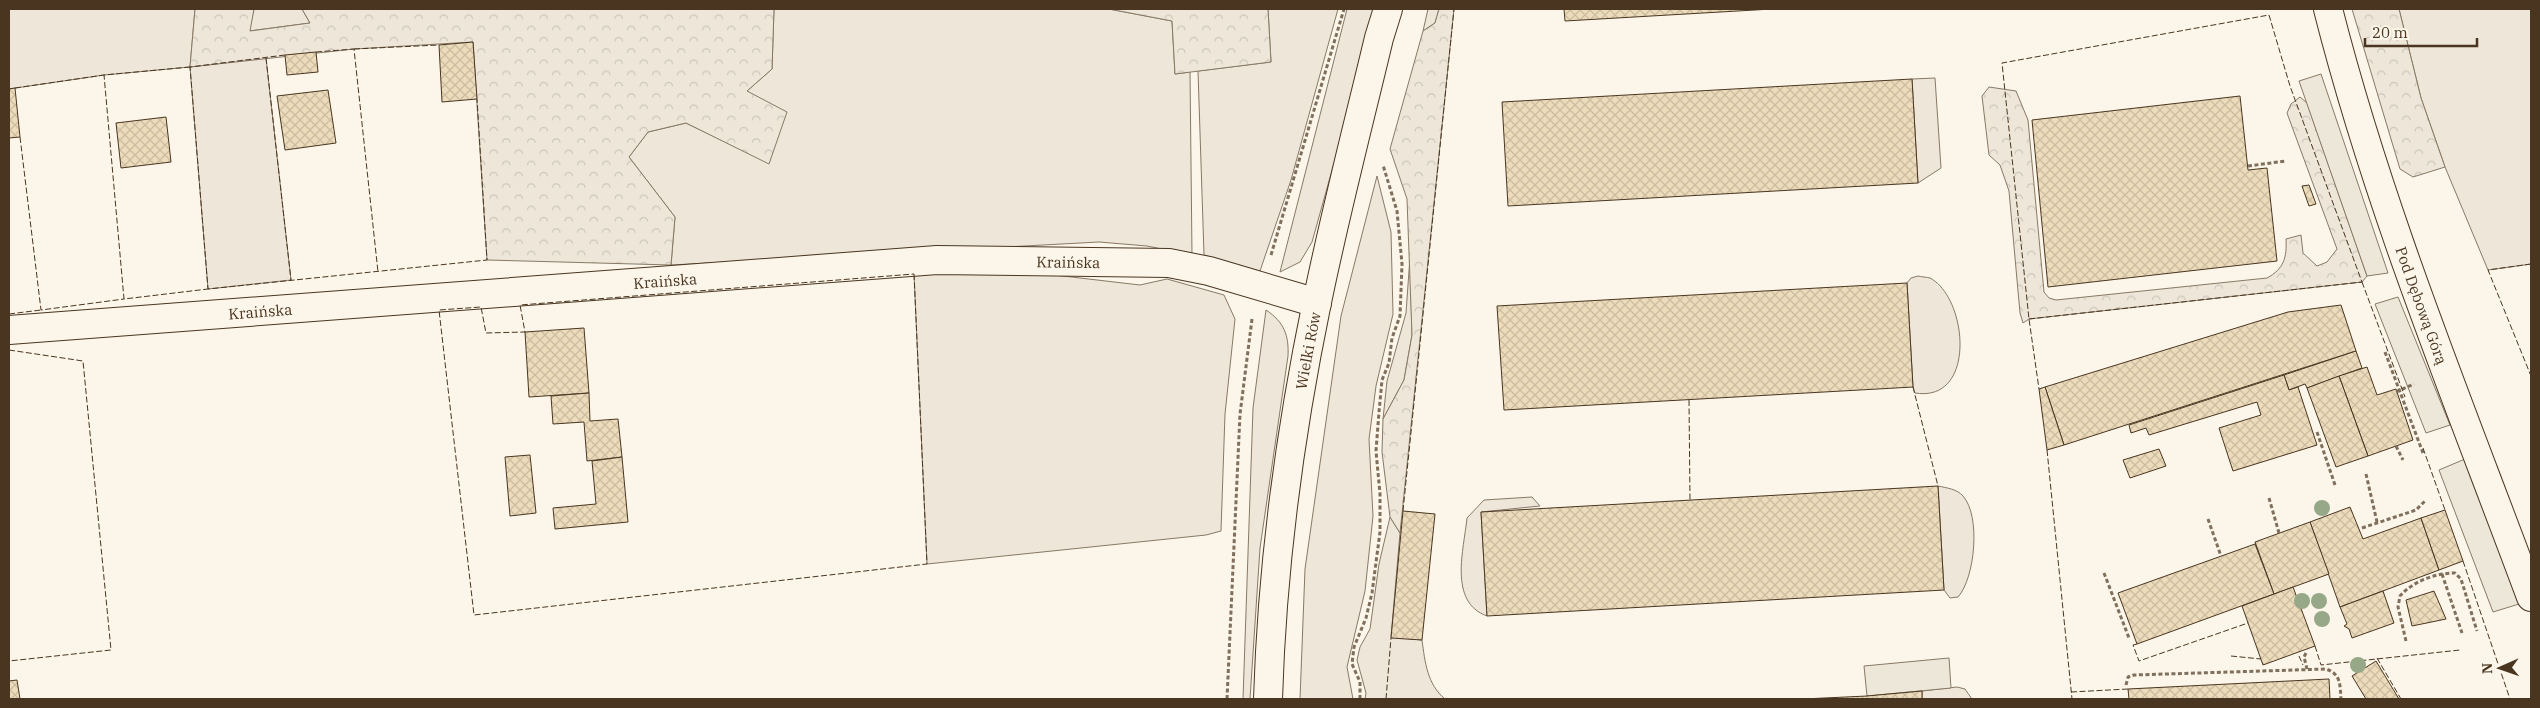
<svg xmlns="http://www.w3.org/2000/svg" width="2540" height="708" font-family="'IBM Plex Serif',serif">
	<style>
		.green { fill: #ede6d9; stroke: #887966 }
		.forest { fill: url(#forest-crowns); stroke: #887966 }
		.parking { fill: #ede7d9; stroke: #887966 }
		.building { fill: url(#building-cross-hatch); stroke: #4a3520 }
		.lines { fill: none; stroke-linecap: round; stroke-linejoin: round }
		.minor-casing { stroke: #4a3520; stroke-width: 30 }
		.path { stroke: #7f6f5c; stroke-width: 3; stroke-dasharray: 4 2.5; stroke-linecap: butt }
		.minor { stroke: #fbf6e9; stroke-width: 28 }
		.fence { stroke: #4a3520; stroke-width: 1; stroke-dasharray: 6 2.5; stroke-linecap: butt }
		.tree { fill: #96a887 }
		.labels { text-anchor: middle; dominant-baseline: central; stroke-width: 4; stroke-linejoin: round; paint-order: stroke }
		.street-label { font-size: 15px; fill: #4a3520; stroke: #fbf6e9 }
	</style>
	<defs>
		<pattern id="forest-crowns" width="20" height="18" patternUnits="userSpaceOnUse" patternTransform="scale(1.25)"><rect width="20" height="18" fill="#ede6d9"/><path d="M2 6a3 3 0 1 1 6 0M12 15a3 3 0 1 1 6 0" fill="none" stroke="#cdc6ba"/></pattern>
		<pattern id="building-cross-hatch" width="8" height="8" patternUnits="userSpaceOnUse" patternTransform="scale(1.25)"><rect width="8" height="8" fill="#ecdcbc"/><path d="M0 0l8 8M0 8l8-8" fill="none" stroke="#ccbda1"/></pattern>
	</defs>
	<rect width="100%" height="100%" fill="#fbf6e9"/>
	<g class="green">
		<path d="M 9,9 L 195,9 L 190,67 L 266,58 L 291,280 L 208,289 L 190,67 L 104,75 L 9,89 Z"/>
		<path d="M 254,9 L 302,9 L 310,23 L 249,31 Z"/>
		<path d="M 774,9 L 1109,9 L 1172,21 L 1175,74 L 1190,72 L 1192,255 L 1147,246 L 1099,242 L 671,265 L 675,217 L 629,157 L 648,132 L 686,123 L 769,163 L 747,91 L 772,69 Z"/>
		<path d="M 1268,9 L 1338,9 L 1291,180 L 1260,271 L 1204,255 L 1198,71 L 1271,62 Z"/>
		<path d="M 1347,9 L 1377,9 L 1312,242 L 1300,262 L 1280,272 Z"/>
		<path d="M 1428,9 L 1439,9 L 1435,23 L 1423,31 Z"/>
		<path d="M 2399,9 L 2531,9 L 2531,264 L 2488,270 L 2445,167 L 2421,98 Z"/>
		<path d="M 1935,78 L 1941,168 L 1918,183 L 1912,79 Z"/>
		<path d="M 1377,176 L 1391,232 L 1393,314 L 1376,386 L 1369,439 L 1373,516 L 1365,591 L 1347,667 L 1353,699 L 1300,699 L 1305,569 L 1341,316 Z"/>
		<path d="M 1410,257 L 1412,335 L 1404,380 L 1383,419 L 1387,381 L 1406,313 Z"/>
		<path d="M 1003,269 L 1140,285 L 1167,279 L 1224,295 L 1235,319 L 1225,414 L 1221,531 L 1206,535 L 927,564 L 914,274 Z"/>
		<path d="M 1918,276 C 1921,277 1927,277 1930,278 C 1968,298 1977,403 1915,393 L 1913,387 L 1907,283 L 1911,278 Z"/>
		<path d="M 1266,310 C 1284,322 1289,335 1288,356 L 1260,548 L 1250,699 L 1243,699 L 1253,408 Z"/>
		<path d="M 1938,486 C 1947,488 1957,489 1963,496 C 1981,516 1975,578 1958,597 L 1950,598 L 1944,590 Z"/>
		<path d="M 1532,497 L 1540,506 L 1481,512 L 1487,616 C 1448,602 1464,549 1467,518 L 1484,500 Z"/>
		<path d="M 1390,517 L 1400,533 L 1391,637 L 1422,640 C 1425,662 1427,684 1445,699 L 1365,699 L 1366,693 L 1357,660 L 1360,647 L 1370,629 L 1379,564 Z"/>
		<path d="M 1957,687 L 1965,689 L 1972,699 L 1922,699 L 1922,691 Z"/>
	</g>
	<g class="forest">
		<path d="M 195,9 L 254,9 L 250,31 L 310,23 L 302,9 L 774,9 L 772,69 L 747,91 L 787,112 L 769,164 L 686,123 L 648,132 L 629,157 L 675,217 L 671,265 L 487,260 L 473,42 L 354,49 L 190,67 Z"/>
		<path d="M 1109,9 L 1268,9 L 1271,62 L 1175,74 L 1172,21 Z"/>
		<path d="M 1439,9 L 1454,9 L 1400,533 L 1390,517 L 1382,452 L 1383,419 L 1404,380 L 1412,335 L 1407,199 L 1390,149 L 1423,31 L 1435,23 Z"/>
		<path d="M 2352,9 L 2399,9 L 2421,98 L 2445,167 L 2413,177 L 2400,169 Z"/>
		<path d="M 1989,87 L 2016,91 L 2028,120 L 2044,292 L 2049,298 L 2056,300 L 2267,278 C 2284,269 2287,257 2286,239 L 2301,235 L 2303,253 L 2317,266 L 2327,262 L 2337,249 L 2287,113 L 2291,104 L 2300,97 L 2307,103 L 2367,276 L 2362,282 L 2029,319 L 2023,323 L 2020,313 L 2009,191 L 2000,165 L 1989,155 L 1982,96 Z"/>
	</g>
	<g class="parking">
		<path d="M 2321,74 L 2388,273 L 2367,276 L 2299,81 Z"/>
		<path d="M 2398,297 L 2450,425 L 2426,433 L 2375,304 Z"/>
		<path d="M 2465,459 L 2519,604 L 2493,612 L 2439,470 Z"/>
		<path d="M 1949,658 L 1951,688 L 1867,696 L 1864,666 Z"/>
	</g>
	<g class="building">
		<path d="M 1564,9 L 1772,9 L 1565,21 Z"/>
		<path d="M 473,42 L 477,99 L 442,102 L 439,45 Z"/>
		<path d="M 316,52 L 318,72 L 287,75 L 285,55 Z"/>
		<path d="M 1912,79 L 1918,183 L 1508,206 L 1502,102 Z"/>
		<path d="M 15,88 L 20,137 L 9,138 L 9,89 Z"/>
		<path d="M 328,90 L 336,143 L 285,150 L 277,96 Z"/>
		<path d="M 2240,96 L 2248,170 L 2267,168 L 2277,261 L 2048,287 L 2032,120 Z"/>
		<path d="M 166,117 L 171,162 L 121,168 L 116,123 Z"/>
		<path d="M 2309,185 L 2316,204 L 2309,206 L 2302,186 Z"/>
		<path d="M 1907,283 L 1913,387 L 1504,410 L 1497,306 Z"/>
		<path d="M 2341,305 L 2356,351 L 2064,445 L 2045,387 L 2288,312 Z"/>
		<path d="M 584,328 L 589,393 L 529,397 L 525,332 Z"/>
		<path d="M 2356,351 L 2362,368 L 2307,388 L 2305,384 L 2289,390 L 2284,375 Z"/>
		<path d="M 2367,367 L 2377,395 L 2396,389 L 2413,440 L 2368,456 L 2339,376 Z"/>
		<path d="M 2284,375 L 2289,390 L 2298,387 L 2317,445 L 2233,471 L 2219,428 L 2261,415 L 2257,402 L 2149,435 L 2146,428 L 2131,433 L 2129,425 Z"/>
		<path d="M 2339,376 L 2368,456 L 2336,467 L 2307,388 Z"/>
		<path d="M 2045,387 L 2064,445 L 2047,450 L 2039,389 Z"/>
		<path d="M 589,393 L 590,421 L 618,419 L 622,457 L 587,461 L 584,422 L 553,424 L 551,396 Z"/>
		<path d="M 2159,449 L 2166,466 L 2130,478 L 2123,460 Z"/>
		<path d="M 530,455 L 536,513 L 510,516 L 505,457 Z"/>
		<path d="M 622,457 L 628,522 L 555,529 L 553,508 L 596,504 L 592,461 Z"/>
		<path d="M 1938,486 L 1944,590 L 1487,616 L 1481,512 Z"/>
		<path d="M 2350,507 L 2363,539 L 2421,518 L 2439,570 L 2340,607 L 2310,522 Z"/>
		<path d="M 2445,510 L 2463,561 L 2439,570 L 2421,518 Z"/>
		<path d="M 1403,511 L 1435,514 L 1422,640 L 1391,638 Z"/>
		<path d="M 2310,522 L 2329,574 L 2274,594 L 2255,542 Z"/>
		<path d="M 2255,544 L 2274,594 L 2137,644 L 2118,593 Z"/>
		<path d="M 2293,587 L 2315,646 L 2263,665 L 2242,606 Z"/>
		<path d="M 2383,591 L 2394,623 L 2352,638 L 2349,629 L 2344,626 L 2347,624 L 2340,607 Z"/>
		<path d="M 2434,591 L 2446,619 L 2412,626 L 2406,600 Z"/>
		<path d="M 2376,661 L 2399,699 L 2366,699 L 2352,676 Z"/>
		<path d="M 2329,679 L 2330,699 L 2129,699 L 2128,689 Z"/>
		<path d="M 17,680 L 20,699 L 9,699 L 9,681 Z"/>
		<path d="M 1922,691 L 1922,699 L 1803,699 L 1867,696 Z"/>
	</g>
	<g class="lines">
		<defs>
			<g id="minor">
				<path id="s1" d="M 2328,9 C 2379,210 2459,403 2531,597"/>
				<path id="s2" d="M 9,330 L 937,260 L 1169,263 L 1209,271 L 1317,303"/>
				<path id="s3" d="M 1268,699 C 1272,567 1290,432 1317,302 C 1335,214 1358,126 1379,38 L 1388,9"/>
			</g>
		</defs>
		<use href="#minor" class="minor-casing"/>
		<g class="path">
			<path d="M 2248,166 L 2286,161"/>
			<path d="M 1271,255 L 1344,9"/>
			<path d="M 2385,352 L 2423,453"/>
			<path d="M 2396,392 L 2414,384"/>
			<path d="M 2317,432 L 2335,485"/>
			<path d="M 2396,446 L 2403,460"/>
			<path d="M 2366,474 L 2377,522"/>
			<path d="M 2269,498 L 2279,533"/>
			<path d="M 2208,519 L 2221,556"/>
			<path d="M 2362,528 L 2416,510 L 2426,500"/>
			<path d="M 2104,573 L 2129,638"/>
			<path d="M 2442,574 L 2462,633"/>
			<path d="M 2406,641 L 2398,607 L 2400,596 C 2413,581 2436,573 2455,573 L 2461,579 L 2477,631"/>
			<path d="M 2306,653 L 2304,657 L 2307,669"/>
			<path d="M 2126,685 L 2128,677 L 2134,675 L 2326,669 C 2341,674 2340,685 2341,699"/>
			<path d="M 1227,699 L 1240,414 L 1252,319"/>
			<path d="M 1360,699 L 1360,682 L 1352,664 L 1354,647 L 1366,618 L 1372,593 L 1380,532 L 1380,494 L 1376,451 L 1379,412 L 1382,380 L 1389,363 L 1392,338 L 1400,316 L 1402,264 L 1397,211 L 1383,165"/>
		</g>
		<use href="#minor" class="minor"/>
		<g class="fence">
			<path d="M 354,49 L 439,45"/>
			<path d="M 316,52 L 354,49 L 378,272"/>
			<path d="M 285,55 L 190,67 L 208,289 L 487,260 L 477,99"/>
			<path d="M 266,58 L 291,280"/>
			<path d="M 190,67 L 104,75 L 124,299 L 208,289"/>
			<path d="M 15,88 L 104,75"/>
			<path d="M 20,137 L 41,310 L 124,299"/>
			<path d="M 2531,264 L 2488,270 L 2531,376"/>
			<path d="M 914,274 L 927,564 L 474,615 L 439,310 L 481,307 L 486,333 L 525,332 L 520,305 Z"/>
			<path d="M 2362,282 L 2405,397"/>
			<path d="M 9,314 L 41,310"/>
			<path d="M 2029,319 L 2362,282 L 2290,86 L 2269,15 L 2002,63 L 2029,319 L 2039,389"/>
			<path d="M 9,350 L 83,361 L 111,650 L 9,661"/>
			<path d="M 1913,387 L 1938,486"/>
			<path d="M 1689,400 L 1690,500"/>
			<path d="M 2423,448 L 2445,510"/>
			<path d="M 2047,450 L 2072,699"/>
			<path d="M 1403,511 L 1454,9"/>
			<path d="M 2463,561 L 2510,699"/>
			<path d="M 2137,644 L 2133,645 L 2139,661 L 2248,623"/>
			<path d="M 2315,646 L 2321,665 L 2460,650"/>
			<path d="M 2231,656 L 2261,659"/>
			<path d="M 2299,656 L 2303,665"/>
			<path d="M 2377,658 L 2401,699"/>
			<path d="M 2071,692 L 2128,689"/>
			<path d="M 1386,699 L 1391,638"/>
		</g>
	</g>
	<g class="tree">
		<circle cx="2322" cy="508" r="8"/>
		<circle cx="2302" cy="601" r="8"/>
		<circle cx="2319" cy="601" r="8"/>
		<circle cx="2322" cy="619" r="8"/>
		<circle cx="2358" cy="665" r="8"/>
	</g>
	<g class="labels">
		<g class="street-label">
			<text stroke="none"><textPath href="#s2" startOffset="1062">Kraińska</textPath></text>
			<text stroke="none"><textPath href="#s2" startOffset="658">Kraińska</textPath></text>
			<text stroke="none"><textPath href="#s1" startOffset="311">Pod Dębową Górą</textPath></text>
			<text stroke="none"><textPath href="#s2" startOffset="252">Kraińska</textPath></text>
			<text stroke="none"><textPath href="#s3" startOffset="351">Wielki Rów</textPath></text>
		</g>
	</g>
	<rect width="2540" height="708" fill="none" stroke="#4a3520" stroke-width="20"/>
	<g transform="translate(2500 668) rotate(268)" stroke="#fbf6e9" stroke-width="4" paint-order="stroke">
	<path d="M0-4L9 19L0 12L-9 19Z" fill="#4a3520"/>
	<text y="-8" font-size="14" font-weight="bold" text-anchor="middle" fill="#4a3520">N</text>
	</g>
	<path d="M2365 38v8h112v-8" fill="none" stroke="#4a3520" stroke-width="2.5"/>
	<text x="2372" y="38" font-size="15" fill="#4a3520" stroke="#fbf6e9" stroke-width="4" paint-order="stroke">20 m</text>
</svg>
